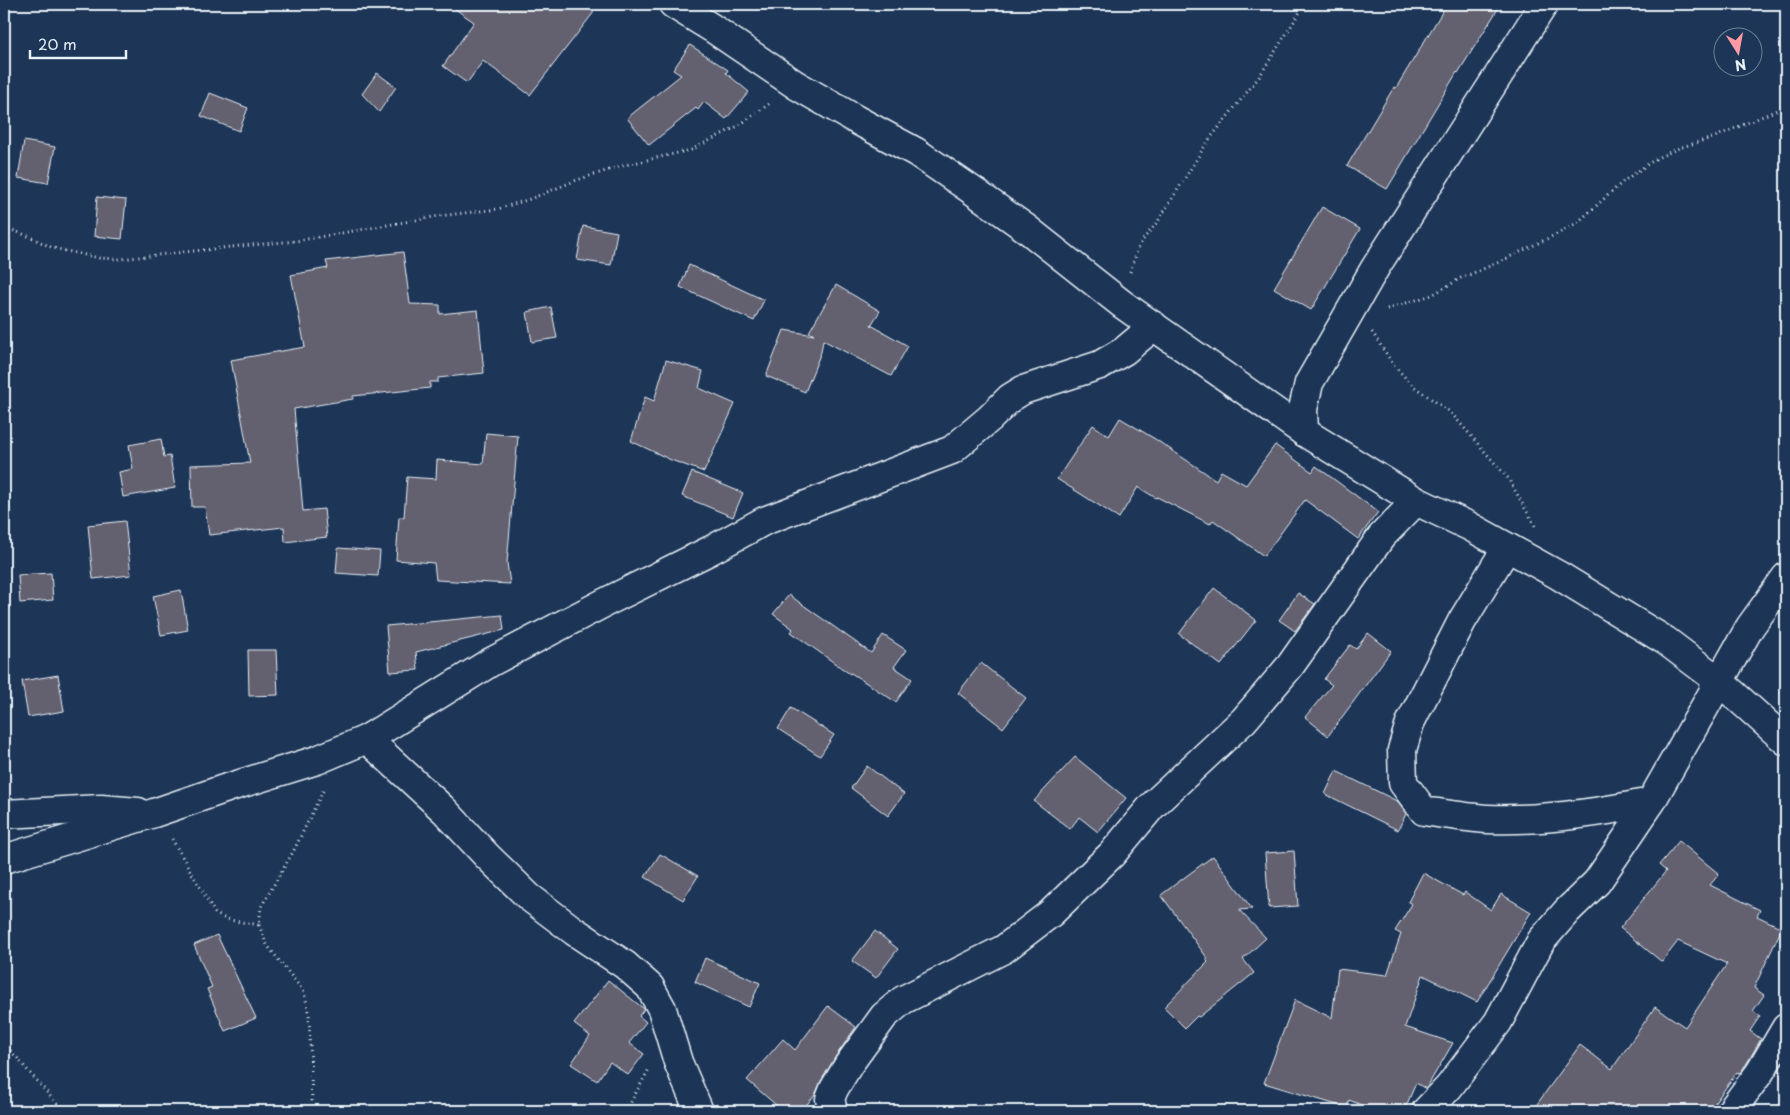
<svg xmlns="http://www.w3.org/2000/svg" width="1790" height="1115" font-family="'Playpen Sans',sans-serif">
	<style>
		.building { fill: #63606f; stroke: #e8f1f8 }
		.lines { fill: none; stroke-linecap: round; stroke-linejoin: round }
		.street-casing { stroke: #e8f1f8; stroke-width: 31 }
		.path { stroke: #e8f1f8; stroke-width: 3; stroke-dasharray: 1 4; stroke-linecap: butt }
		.street { stroke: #1d3557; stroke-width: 28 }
	</style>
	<rect width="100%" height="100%" fill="#1d3557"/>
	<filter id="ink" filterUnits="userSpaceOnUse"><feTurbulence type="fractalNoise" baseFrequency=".02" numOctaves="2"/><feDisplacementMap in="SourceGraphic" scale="10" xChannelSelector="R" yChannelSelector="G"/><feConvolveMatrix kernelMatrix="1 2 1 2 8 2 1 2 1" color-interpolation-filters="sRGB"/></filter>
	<g filter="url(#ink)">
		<g class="building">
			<path d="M 448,4 L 579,4 L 594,12 L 530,95 L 483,61 L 467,83 L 443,66 L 474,22 Z"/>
			<path d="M 1447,4 L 1501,4 L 1458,73 L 1457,72 L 1387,189 L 1347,166 L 1394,87 L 1396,88 Z"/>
			<path d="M 690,45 L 728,70 L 726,73 L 749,92 L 726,119 L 704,102 L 698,110 L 696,108 L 649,145 L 627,118 L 681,75 L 673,70 Z"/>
			<path d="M 377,73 L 396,87 L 379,112 L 362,94 Z"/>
			<path d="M 210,93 L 248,108 L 239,131 L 201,116 Z"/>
			<path d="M 24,141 L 55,147 L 48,183 L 18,178 Z"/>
			<path d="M 97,197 L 126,200 L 122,239 L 94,236 Z"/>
			<path d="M 1322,207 L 1360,229 L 1311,310 L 1274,288 Z"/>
			<path d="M 583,226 L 617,232 L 611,265 L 577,260 Z"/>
			<path d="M 403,252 L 410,304 L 440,305 L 440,314 L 478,310 L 484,373 L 438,378 L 438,382 L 430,382 L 430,388 L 353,396 L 353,399 L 294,409 L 303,511 L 324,509 L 327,537 L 285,542 L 284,527 L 209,535 L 205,507 L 192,507 L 191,465 L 250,463 L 231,360 L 305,347 L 291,275 L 328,268 L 326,261 Z"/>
			<path d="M 689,265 L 764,300 L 754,321 L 680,287 Z"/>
			<path d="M 836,285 L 880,311 L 871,325 L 908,346 L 891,376 L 823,340 L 821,352 L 805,392 L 766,376 L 784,330 L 814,335 L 809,332 Z"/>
			<path d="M 551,307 L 557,338 L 532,342 L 527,312 Z"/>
			<path d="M 666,360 L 703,371 L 699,388 L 735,404 L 704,472 L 671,460 L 631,441 L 645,397 L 654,401 Z"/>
			<path d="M 1120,418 L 1155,439 L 1216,480 L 1221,471 L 1246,485 L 1275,445 L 1312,472 L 1316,466 L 1378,512 L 1358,539 L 1305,500 L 1264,556 L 1213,520 L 1210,524 L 1157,497 L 1156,498 L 1138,487 L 1119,518 L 1057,479 L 1093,425 L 1109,436 Z"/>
			<path d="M 486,433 L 518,436 L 507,563 L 510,584 L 436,580 L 434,563 L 396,560 L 399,517 L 404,517 L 407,477 L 436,479 L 437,460 L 483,464 Z"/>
			<path d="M 161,439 L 164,457 L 170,456 L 175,488 L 123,497 L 119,472 L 133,469 L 129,445 Z"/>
			<path d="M 692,472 L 743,493 L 733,517 L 682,496 Z"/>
			<path d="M 125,521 L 131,575 L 93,579 L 88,525 Z"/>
			<path d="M 338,548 L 380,551 L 378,576 L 336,573 Z"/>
			<path d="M 51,573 L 53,600 L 20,603 L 18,575 Z"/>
			<path d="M 1214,588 L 1256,620 L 1221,665 L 1179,634 Z"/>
			<path d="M 181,590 L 188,630 L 161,635 L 153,596 Z"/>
			<path d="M 1298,593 L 1315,604 L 1295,631 L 1279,620 Z"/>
			<path d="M 789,595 L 871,653 L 883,635 L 906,650 L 894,667 L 912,679 L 896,702 L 851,673 L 850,674 L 791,632 L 793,629 L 773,614 Z"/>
			<path d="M 502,615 L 504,630 L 416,652 L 418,670 L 390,672 L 386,626 Z"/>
			<path d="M 1368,633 L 1391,651 L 1328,736 L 1305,717 L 1332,685 L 1324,679 L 1350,645 L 1356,649 Z"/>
			<path d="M 248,650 L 276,650 L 278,695 L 249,696 Z"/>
			<path d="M 981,663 L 1026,698 L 1003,728 L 958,693 Z"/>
			<path d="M 58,675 L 64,711 L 28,717 L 22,681 Z"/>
			<path d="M 791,708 L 834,735 L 820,756 L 778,729 Z"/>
			<path d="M 1075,757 L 1126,798 L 1098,832 L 1079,817 L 1070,829 L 1034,801 Z"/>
			<path d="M 867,766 L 904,794 L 888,816 L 851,788 Z"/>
			<path d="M 1336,771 L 1397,801 L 1406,814 L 1398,830 L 1325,794 Z"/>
			<path d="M 1679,841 L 1719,874 L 1710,885 L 1760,910 L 1757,916 L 1782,928 L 1754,988 L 1764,995 L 1753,1011 L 1760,1016 L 1750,1031 L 1761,1039 L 1747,1063 L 1740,1073 L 1737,1072 L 1709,1111 L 1532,1111 L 1580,1045 L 1612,1069 L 1655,1007 L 1685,1027 L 1727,964 L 1678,941 L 1662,962 L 1620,928 L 1666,871 L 1659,865 Z"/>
			<path d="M 1294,851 L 1298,906 L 1269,908 L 1265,853 Z"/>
			<path d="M 660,854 L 698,876 L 683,900 L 645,877 Z"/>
			<path d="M 1213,856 L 1252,909 L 1239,910 L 1266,938 L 1243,959 L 1254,973 L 1199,1017 L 1197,1016 L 1185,1028 L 1164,1007 L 1208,962 L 1206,960 L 1208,959 L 1161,895 Z"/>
			<path d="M 1423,873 L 1463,895 L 1465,892 L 1491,910 L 1501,894 L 1531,912 L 1477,1002 L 1423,975 L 1405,1027 L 1453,1043 L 1427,1087 L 1426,1089 L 1416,1083 L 1404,1111 L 1376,1111 L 1349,1100 L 1347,1108 L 1264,1083 L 1295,1000 L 1332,1018 L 1338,969 L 1387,975 L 1401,934 L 1395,931 L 1412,904 L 1408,902 Z"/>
			<path d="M 875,931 L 898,949 L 876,978 L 852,961 Z"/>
			<path d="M 217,935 L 256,1018 L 225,1031 L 207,989 L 212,987 L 194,945 Z"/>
			<path d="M 705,958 L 760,983 L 749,1007 L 695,982 Z"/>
			<path d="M 608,980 L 644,1009 L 639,1016 L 646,1022 L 629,1043 L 644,1054 L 628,1075 L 610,1062 L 597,1081 L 571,1064 L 590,1036 L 574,1024 Z"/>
			<path d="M 828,1006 L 856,1027 L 836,1056 L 821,1081 L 815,1095 L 801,1111 L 783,1111 L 747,1080 L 783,1039 L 795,1050 Z"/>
		</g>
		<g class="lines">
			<defs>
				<g id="street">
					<path d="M 673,4 L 712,28 L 796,85 L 855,119 L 916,152 L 976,193 L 1027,229 L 1122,304 L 1304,432 L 1416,501 L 1469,526 L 1558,575 L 1666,641 L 1719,681 L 1786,741"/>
					<path d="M 1304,432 L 1303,409 L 1309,383 L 1375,268 L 1544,4"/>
					<path d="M 1507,547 L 1462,621 L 1410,723 L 1402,750 L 1403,783 L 1424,811 C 1445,814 1467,818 1488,819 C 1543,821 1598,813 1651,802"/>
					<path d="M 367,739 L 444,810 L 487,856 L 529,897 L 574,931 L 625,965 L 650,987 L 662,1009 L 678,1062 L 699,1111"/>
					<path d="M 4,814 L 101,809 L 138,812"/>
					<path d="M 4,859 L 154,813 L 227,788 L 317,760 L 367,739 L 491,662 L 604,603 L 711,550 L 764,521 L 952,450 L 990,418 L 1010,398 L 1023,390 L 1100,365 L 1124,351 L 1154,326"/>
					<path d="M 833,1111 L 830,1099 L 834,1089 L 849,1064 L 884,1016 L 903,1000 L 1004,949 L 1051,913 L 1112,854 L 1152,806 L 1244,720 L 1290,666 L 1381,537 L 1416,501"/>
					<path d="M 1426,1111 L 1449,1087 L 1498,1022 L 1541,941 L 1567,911 L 1597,882 L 1651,802 L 1750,627 L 1786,577"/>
					<path d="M 1731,1111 L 1760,1072 L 1786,1028"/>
				</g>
			</defs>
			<use href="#street" class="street-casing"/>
			<g class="path">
				<path d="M 4,227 L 28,236 L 53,248 L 99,258 L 121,259 L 240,246 L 296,241 L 439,216 L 498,209 L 530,199 L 577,180 L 625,165 L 691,150 L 738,126 L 769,104"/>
				<path d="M 1130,272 L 1139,246 L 1145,237 L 1157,223 L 1208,141 L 1259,77 L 1305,4"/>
				<path d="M 1387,309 L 1432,295 L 1461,278 L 1495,264 L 1559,233 L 1577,223 L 1625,180 L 1657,158 L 1679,148 L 1715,137 L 1786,106"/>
				<path d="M 1372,332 L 1393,364 L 1412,385 L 1451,413 L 1508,478 L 1535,526"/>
				<path d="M 172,839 L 215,913 C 227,922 245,922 259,925"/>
				<path d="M 4,1043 L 63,1111"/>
				<path d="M 313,1111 L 312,1101 L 309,1012 L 304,992 L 267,945 L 259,925 L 261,907 L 293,852 L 324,789"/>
				<path d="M 626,1111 L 649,1069"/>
			</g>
			<use href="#street" class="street"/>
		</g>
	</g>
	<rect width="1790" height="1115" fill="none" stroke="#1d3557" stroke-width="20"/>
	<rect x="10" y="10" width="1770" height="1095" fill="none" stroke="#e8f1f8" stroke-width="2" filter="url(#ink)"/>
	<g transform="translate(1738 52) rotate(169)"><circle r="24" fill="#1d3557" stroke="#6e8097"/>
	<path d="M0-4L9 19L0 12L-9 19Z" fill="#ff9aa2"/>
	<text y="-8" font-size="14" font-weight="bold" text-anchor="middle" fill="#e8f1f8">N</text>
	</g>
	<path d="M30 50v8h96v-8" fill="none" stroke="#e8f1f8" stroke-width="2.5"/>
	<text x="38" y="50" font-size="15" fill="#e8f1f8" stroke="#1d3557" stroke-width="4" paint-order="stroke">20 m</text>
</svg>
